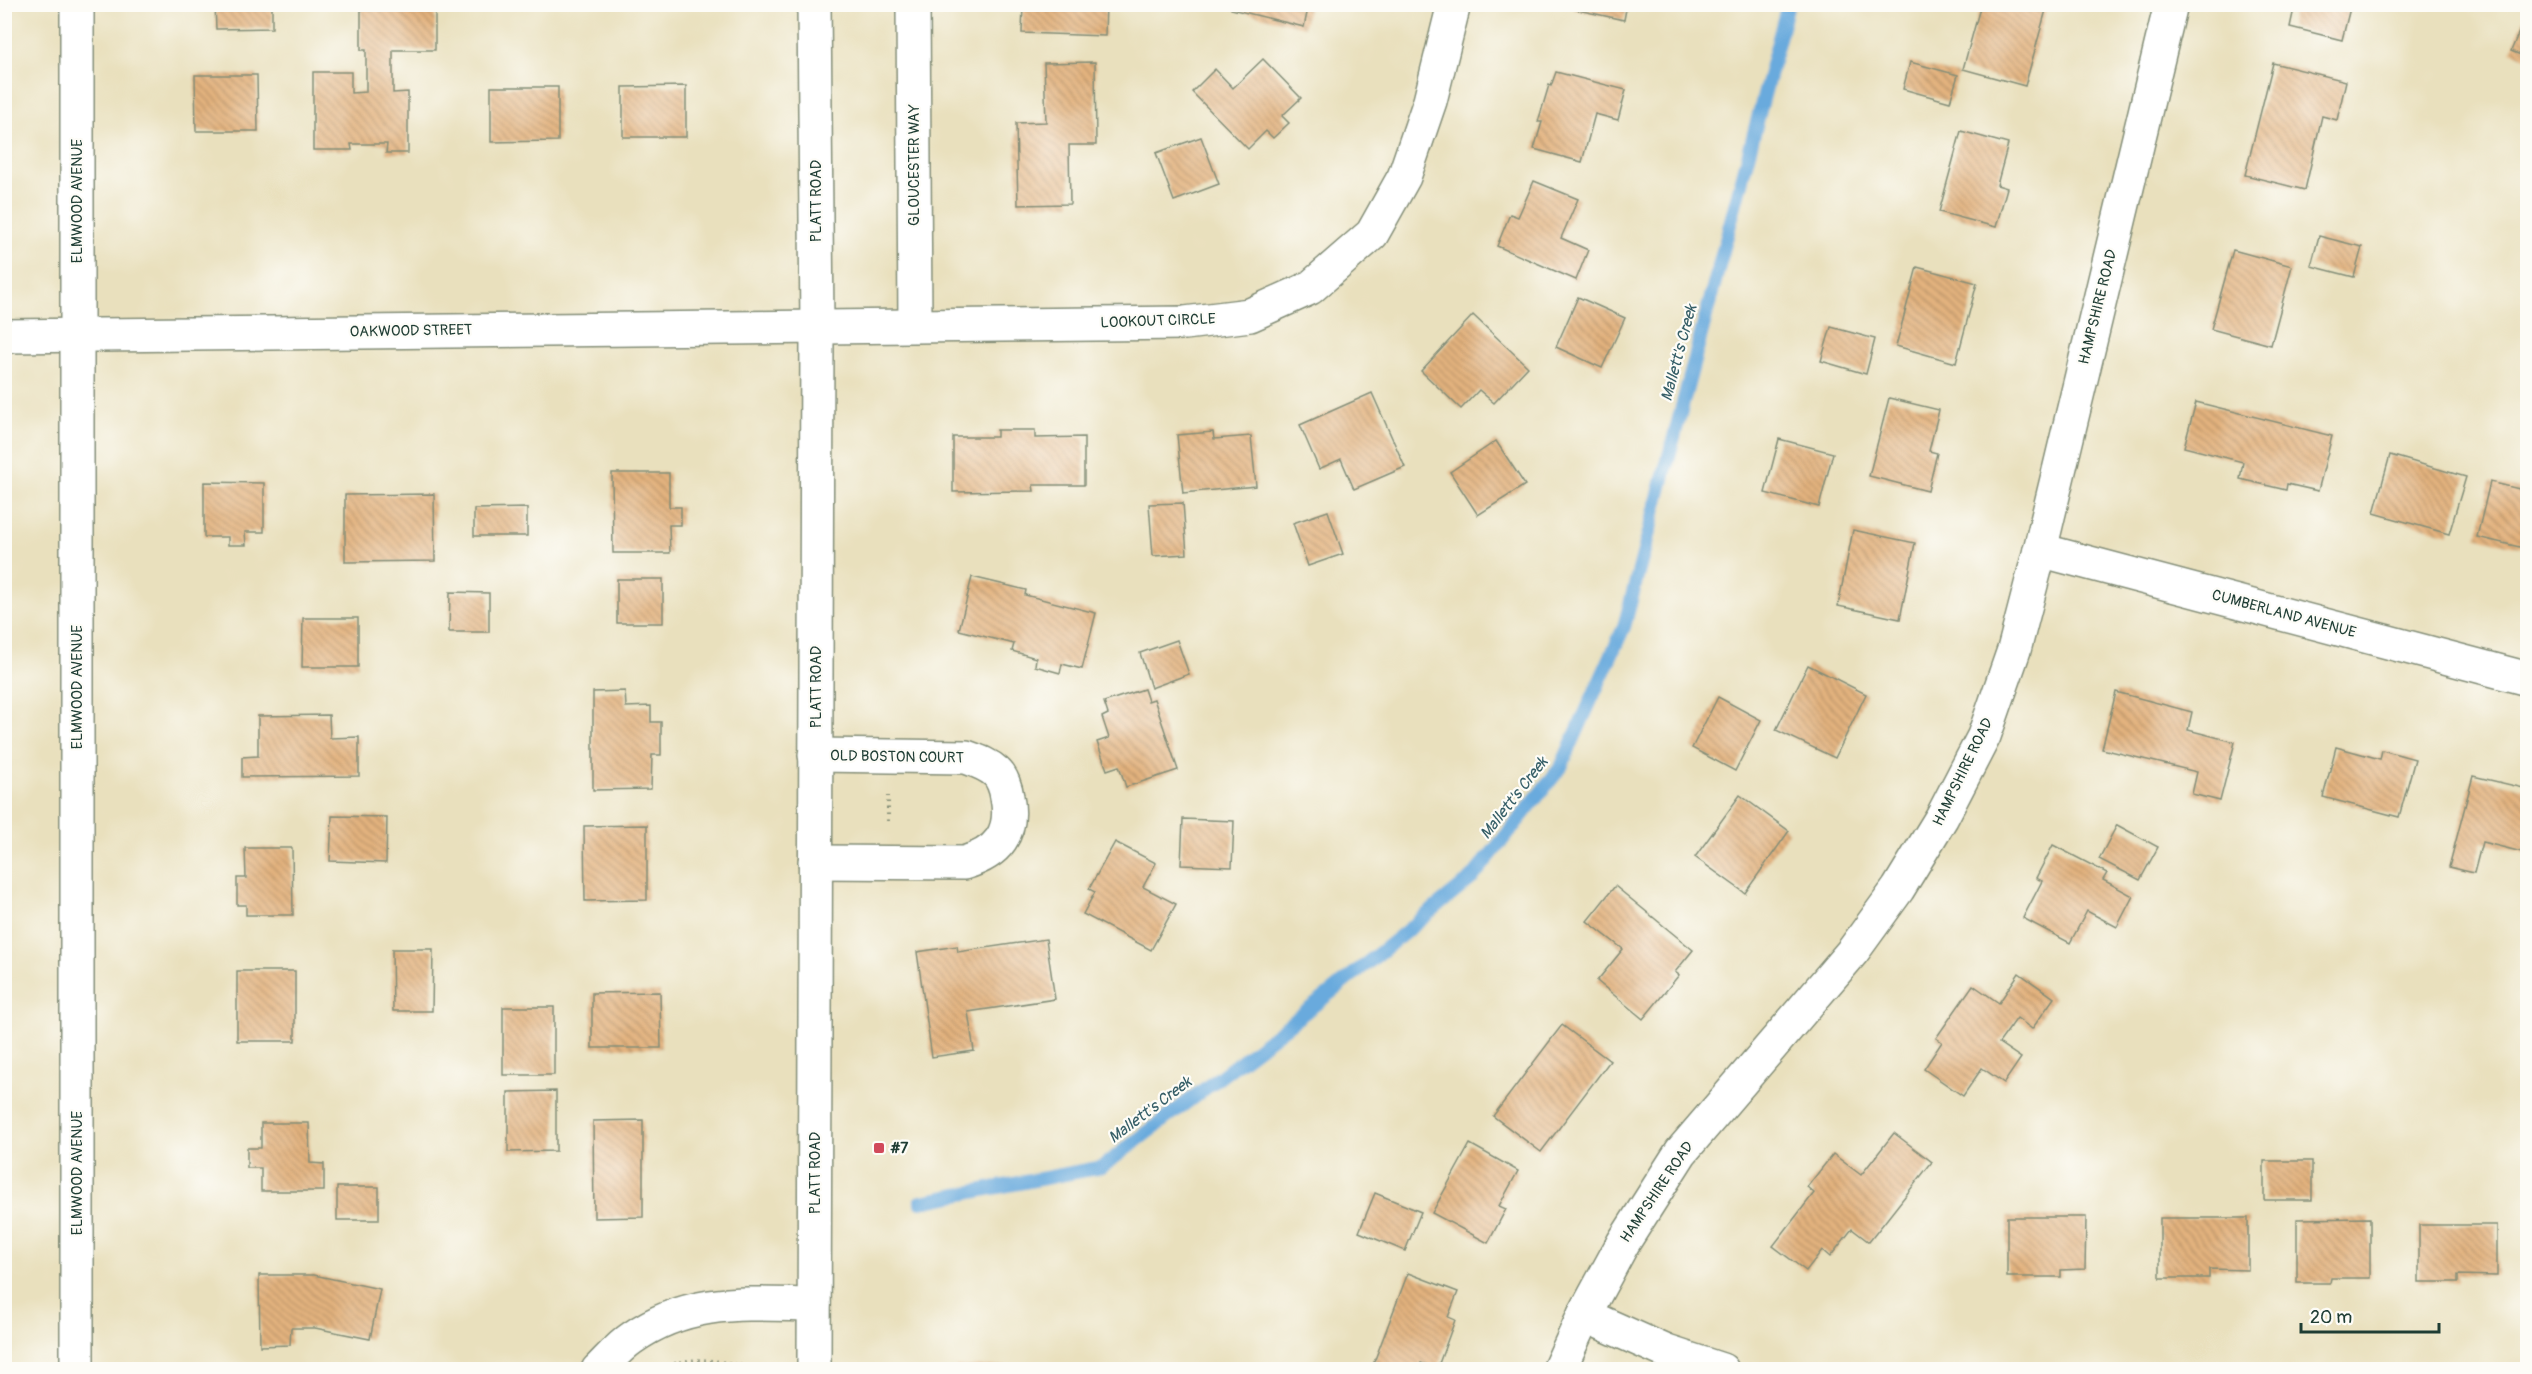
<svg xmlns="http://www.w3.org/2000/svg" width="2532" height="1374" font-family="Pangolin,sans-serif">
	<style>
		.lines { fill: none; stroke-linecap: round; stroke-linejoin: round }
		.stream { stroke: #69aadd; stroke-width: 14 }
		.building { fill: url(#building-back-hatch) }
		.street-casing { stroke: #848e78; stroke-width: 36 }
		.secondary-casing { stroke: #848e78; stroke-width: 36 }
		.path { stroke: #848e78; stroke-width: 4; stroke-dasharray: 1.5 4.5; stroke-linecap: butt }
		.street { stroke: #fff; stroke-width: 33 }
		.secondary { stroke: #fff; stroke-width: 33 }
		.poi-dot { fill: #d1495b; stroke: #fdfcf7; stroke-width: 2 }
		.labels { text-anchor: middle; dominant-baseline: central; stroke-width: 4.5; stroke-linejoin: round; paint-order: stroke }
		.street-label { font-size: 15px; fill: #1f3d34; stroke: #fdfcf7 }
		.poi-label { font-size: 15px; font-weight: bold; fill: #1f3d34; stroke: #fdfcf7; text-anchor: start }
		.water-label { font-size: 16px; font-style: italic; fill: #355e67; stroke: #fdfcf7 }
	</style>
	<defs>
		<pattern id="building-back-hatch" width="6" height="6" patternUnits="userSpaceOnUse" patternTransform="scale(1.5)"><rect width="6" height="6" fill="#e3b27e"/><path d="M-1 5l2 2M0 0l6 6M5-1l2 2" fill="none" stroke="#b79268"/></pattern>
	</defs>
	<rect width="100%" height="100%" fill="#fdfcf7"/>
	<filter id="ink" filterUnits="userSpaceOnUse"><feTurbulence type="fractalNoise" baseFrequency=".0167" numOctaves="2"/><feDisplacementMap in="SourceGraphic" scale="12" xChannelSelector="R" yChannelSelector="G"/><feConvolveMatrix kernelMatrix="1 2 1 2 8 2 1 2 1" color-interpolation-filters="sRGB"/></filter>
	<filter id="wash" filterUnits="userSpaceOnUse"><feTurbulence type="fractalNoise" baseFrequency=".008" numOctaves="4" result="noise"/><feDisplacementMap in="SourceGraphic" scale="24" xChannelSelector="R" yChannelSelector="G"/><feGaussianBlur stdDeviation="1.35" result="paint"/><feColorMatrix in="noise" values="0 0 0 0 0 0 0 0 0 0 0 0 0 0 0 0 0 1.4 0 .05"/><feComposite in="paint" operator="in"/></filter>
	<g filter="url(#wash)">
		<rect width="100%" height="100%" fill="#e9e0bd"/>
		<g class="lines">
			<path class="stream" d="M 921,1202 L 1102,1167 L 1329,994 L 1472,878 L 1561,767 L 1624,627 L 1788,4"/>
		</g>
		<g id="blocks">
			<g class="building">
				<path d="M 215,4 L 272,4 L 272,28 L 216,29 Z"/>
				<path d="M 361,4 L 435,4 L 435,50 L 393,50 L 393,93 L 408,92 L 408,153 L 386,153 L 387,144 L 351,144 L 352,150 L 313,150 L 313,72 L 351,72 L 351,93 L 366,92 L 366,50 L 361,50 Z"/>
				<path d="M 1023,4 L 1106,4 L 1105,36 L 1022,33 Z"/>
				<path d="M 1232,4 L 1309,4 L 1304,27 L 1231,9 Z"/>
				<path d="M 1573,4 L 1627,4 L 1624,20 L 1573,9 Z"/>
				<path d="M 1981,4 L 2027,4 L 2046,10 L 2025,86 L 1963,69 Z"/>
				<path d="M 2295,4 L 2351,4 L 2342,40 L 2290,27 Z"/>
				<path d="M 2528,10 L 2528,58 L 2511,51 Z"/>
				<path d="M 1263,59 L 1301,98 L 1282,116 L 1289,123 L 1273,138 L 1266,131 L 1248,149 L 1192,92 L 1215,69 L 1233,88 Z"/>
				<path d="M 1095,62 L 1096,145 L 1069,145 L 1070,204 L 1018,205 L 1016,123 L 1046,122 L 1044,63 Z"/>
				<path d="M 1910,62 L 1958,75 L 1950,102 L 1903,89 Z"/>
				<path d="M 2273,63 L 2346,81 L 2337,120 L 2322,116 L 2305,190 L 2245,175 Z"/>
				<path d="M 1556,72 L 1626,90 L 1618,120 L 1595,114 L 1582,162 L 1534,149 L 1542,122 L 1538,122 L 1549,85 L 1551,86 Z"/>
				<path d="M 195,75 L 257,75 L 258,131 L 196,131 Z"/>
				<path d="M 686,86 L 686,137 L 623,137 L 623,87 Z"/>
				<path d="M 491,87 L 558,87 L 558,141 L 491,142 Z"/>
				<path d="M 1961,131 L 2008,144 L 1997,185 L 2007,188 L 1996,227 L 1939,212 Z"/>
				<path d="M 1201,137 L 1219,184 L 1174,201 L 1156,153 Z"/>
				<path d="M 1534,181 L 1578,199 L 1561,238 L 1588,250 L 1576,280 L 1497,246 L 1510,214 L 1518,217 Z"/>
				<path d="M 2319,236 L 2362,247 L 2354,277 L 2311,266 Z"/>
				<path d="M 2233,250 L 2292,266 L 2271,345 L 2211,329 Z"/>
				<path d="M 1917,267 L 1977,283 L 1956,363 L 1896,346 Z"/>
				<path d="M 1578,297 L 1625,318 L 1602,368 L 1556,347 Z"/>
				<path d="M 1473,315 L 1528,367 L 1494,403 L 1479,390 L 1461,409 L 1421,371 Z"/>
				<path d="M 1831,327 L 1875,339 L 1866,374 L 1821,361 Z"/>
				<path d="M 1372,393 L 1405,467 L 1354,489 L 1341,459 L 1319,469 L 1300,425 Z"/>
				<path d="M 1889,398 L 1939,410 L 1929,451 L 1937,453 L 1928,491 L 1869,476 Z"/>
				<path d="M 2196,402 L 2332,436 L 2318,491 L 2287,484 L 2286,490 L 2240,479 L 2243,462 L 2184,447 Z"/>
				<path d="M 997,430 L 1035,430 L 1035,438 L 1084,437 L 1084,485 L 1033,485 L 1034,491 L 953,492 L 953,437 L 997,437 Z"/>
				<path d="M 1213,432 L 1214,439 L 1251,436 L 1256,486 L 1183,493 L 1177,435 Z"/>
				<path d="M 1779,439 L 1833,453 L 1819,507 L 1765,493 Z"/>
				<path d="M 1496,441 L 1525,485 L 1478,515 L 1450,472 Z"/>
				<path d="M 2390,455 L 2466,477 L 2449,534 L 2374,513 Z"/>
				<path d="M 612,473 L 669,473 L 669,507 L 681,507 L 681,525 L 669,525 L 670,553 L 613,553 Z"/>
				<path d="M 204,482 L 264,483 L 264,532 L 245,532 L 246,545 L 228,545 L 228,537 L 204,537 Z"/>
				<path d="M 2490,482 L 2528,491 L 2528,549 L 2477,537 Z"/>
				<path d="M 434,494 L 435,561 L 345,562 L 345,495 Z"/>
				<path d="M 1183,503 L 1187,554 L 1153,556 L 1149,504 Z"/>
				<path d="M 527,508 L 527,536 L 474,536 L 474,509 Z"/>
				<path d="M 1328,511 L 1343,554 L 1308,566 L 1293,523 Z"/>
				<path d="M 1853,530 L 1915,543 L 1900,619 L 1838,606 Z"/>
				<path d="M 972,577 L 1026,590 L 1025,595 L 1096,613 L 1082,669 L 1062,664 L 1060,673 L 1035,666 L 1036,658 L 1012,651 L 1014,644 L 959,630 Z"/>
				<rect x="617" y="579" width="46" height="44"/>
				<path d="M 450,592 L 489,593 L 489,632 L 449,632 Z"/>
				<path d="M 303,618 L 358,618 L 358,667 L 302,667 Z"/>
				<path d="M 1177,640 L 1189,674 L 1151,688 L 1140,653 Z"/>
				<path d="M 1808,665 L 1866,694 L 1835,758 L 1776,730 Z"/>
				<path d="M 1144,689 L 1148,701 L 1154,699 L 1178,770 L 1126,787 L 1119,766 L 1107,770 L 1097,742 L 1109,738 L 1102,717 L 1108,714 L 1104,702 Z"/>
				<path d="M 625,691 L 626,707 L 651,706 L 651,722 L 661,722 L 661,755 L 652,755 L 651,789 L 593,790 L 593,692 Z"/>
				<path d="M 2116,692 L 2192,712 L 2188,730 L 2235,742 L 2220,801 L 2192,794 L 2197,772 L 2102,749 Z"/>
				<path d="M 1718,697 L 1761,720 L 1735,771 L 1692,748 Z"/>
				<path d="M 329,715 L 330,738 L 359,737 L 359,776 L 242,777 L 242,757 L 258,756 L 258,716 Z"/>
				<path d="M 2336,747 L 2380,759 L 2382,750 L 2415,759 L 2399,817 L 2323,797 Z"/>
				<path d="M 2473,776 L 2528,789 L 2526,853 L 2482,842 L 2474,873 L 2449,867 Z"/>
				<path d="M 1740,795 L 1789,831 L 1745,893 L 1695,857 Z"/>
				<path d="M 332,816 L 387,817 L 386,863 L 330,861 Z"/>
				<path d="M 1183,819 L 1234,821 L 1232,867 L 1181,865 Z"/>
				<path d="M 647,825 L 647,900 L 585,901 L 584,826 Z"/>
				<path d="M 2117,825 L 2158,847 L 2140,880 L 2099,859 Z"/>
				<path d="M 1115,842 L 1156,863 L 1143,887 L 1176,904 L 1151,950 L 1083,914 L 1095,892 L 1089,889 Z"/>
				<path d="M 2053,845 L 2107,873 L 2103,880 L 2133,896 L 2117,927 L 2087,911 L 2070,943 L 2023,918 L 2042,881 L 2036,878 Z"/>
				<path d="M 245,848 L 292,848 L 293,915 L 246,915 L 246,905 L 237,905 L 237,878 L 246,878 Z"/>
				<path d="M 1615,886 L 1693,950 L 1675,972 L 1679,975 L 1643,1019 L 1597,981 L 1623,949 L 1587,921 Z"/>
				<path d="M 1046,939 L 1055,999 L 968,1012 L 974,1051 L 932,1057 L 917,952 L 957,946 L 958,952 Z"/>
				<path d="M 392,949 L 433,949 L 432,1011 L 393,1011 Z"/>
				<rect x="237" y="971" width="58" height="70"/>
				<path d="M 2019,973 L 2054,998 L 2032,1029 L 2017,1018 L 1999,1043 L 2021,1058 L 2004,1083 L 1982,1068 L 1963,1096 L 1924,1069 L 1942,1042 L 1936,1038 L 1973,985 L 1999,1003 Z"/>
				<path d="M 660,992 L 661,1048 L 592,1048 L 592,993 Z"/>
				<rect x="503" y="1007" width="51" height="68"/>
				<path d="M 1562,1025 L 1610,1061 L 1541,1152 L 1493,1116 Z"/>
				<path d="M 556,1091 L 556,1151 L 508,1152 L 508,1092 Z"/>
				<path d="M 643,1120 L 643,1217 L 594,1218 L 593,1121 Z"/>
				<path d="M 261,1123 L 309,1123 L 310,1163 L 324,1164 L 324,1191 L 261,1191 L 261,1168 L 247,1168 L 247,1148 L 261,1148 Z"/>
				<path d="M 1894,1133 L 1932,1162 L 1869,1242 L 1852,1229 L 1830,1257 L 1822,1250 L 1806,1271 L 1773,1246 L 1814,1193 L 1807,1187 L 1833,1154 L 1861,1175 Z"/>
				<path d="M 1470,1144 L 1518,1171 L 1499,1206 L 1506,1209 L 1488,1243 L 1432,1213 Z"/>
				<rect x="2264" y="1161" width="48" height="39"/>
				<rect x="337" y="1187" width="42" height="33"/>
				<path d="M 1375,1193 L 1421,1212 L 1405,1251 L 1359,1232 Z"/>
				<path d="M 2007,1217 L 2086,1217 L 2085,1269 L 2061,1270 L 2061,1277 L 2007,1277 Z"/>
				<path d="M 2160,1218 L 2248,1218 L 2248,1270 L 2209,1269 L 2209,1278 L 2160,1278 Z"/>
				<path d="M 2370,1218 L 2370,1278 L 2331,1278 L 2330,1283 L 2297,1283 L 2297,1219 Z"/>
				<path d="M 2419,1225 L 2497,1225 L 2497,1276 L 2458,1275 L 2458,1282 L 2419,1282 Z"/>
				<path d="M 1408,1273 L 1458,1292 L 1448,1317 L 1455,1320 L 1437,1369 L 1421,1363 L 1419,1370 L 1371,1370 Z"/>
				<path d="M 259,1275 L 314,1275 L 380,1289 L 370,1339 L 315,1328 L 291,1328 L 290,1345 L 260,1346 Z"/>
				<path d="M 1008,1366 L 1008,1370 L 956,1370 L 956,1367 Z"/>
			</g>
		</g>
	</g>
	<g filter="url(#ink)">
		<use href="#blocks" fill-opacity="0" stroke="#848e78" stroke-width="1.5"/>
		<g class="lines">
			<defs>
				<g id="street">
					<path d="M 913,4 L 915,325"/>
					<path d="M 4,336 L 1185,323 L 1250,315 L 1310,288 L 1372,234 L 1404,177 L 1430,101 L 1454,4"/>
					<path d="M 2040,550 L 2528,679"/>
					<path d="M 815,862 L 964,863 C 998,853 1014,833 1007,797 C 1006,789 1002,777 996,772 C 987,764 977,761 966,757 L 815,755"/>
					<path d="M 1584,1315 L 1667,1352 L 1722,1370"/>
					<path d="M 77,1370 L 77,4"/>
					<path d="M 598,1370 C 609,1359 620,1346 632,1338 C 690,1297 747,1304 814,1305"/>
					<path d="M 1559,1370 L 1584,1315 L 1623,1243 L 1681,1152 L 1853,951 L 1898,889 L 1942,817 L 1984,736 L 2014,650 L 2040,550 L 2171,4"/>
				</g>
				<path id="secondary" d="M 814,1370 L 817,326 L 814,4"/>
			</defs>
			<use href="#street" class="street-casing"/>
			<use href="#secondary" class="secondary-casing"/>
			<g class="path">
				<path d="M 888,821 L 888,796"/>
				<path d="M 669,1366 C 692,1356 718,1361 742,1366"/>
			</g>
			<use href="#street" class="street"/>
			<use href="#secondary" class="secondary"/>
		</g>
	</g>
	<rect class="poi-dot" x="873" y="1142" width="12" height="12" rx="3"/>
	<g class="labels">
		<g class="street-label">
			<text transform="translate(914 165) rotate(-90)">GLOUCESTER WAY</text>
			<text transform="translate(77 201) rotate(-90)">ELMWOOD AVENUE</text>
			<text transform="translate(816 201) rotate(-90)">PLATT ROAD</text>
			<text transform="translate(2098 307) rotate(-76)">HAMPSHIRE ROAD</text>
			<text transform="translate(1158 321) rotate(-2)">LOOKOUT CIRCLE</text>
			<text transform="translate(411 331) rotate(-1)">OAKWOOD STREET</text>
			<text transform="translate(2284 614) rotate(15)">CUMBERLAND AVENUE</text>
			<text transform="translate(77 687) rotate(-90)">ELMWOOD AVENUE</text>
			<text transform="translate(816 687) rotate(-90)">PLATT ROAD</text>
			<text transform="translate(897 757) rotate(1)">OLD BOSTON COURT</text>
			<text transform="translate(1963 772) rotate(-64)">HAMPSHIRE ROAD</text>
			<text transform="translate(77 1173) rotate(-90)">ELMWOOD AVENUE</text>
			<text transform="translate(815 1173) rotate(-90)">PLATT ROAD</text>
			<text transform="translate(1657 1192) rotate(-56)">HAMPSHIRE ROAD</text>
		</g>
		<g class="poi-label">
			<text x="891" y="1148">#7</text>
		</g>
		<g class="water-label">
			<text transform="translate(1679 353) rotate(-75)">Mallett's Creek</text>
			<text transform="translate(1514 798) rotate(-52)">Mallett's Creek</text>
			<text transform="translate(1150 1110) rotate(-37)">Mallett's Creek</text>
		</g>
	</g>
	<rect width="2532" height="1374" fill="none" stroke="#fdfcf7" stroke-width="24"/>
	<path d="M2301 1323v9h138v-9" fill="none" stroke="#1f3d34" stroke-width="3"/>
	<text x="2310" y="1323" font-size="18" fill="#1f3d34" stroke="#fdfcf7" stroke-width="4.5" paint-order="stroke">20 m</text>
</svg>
